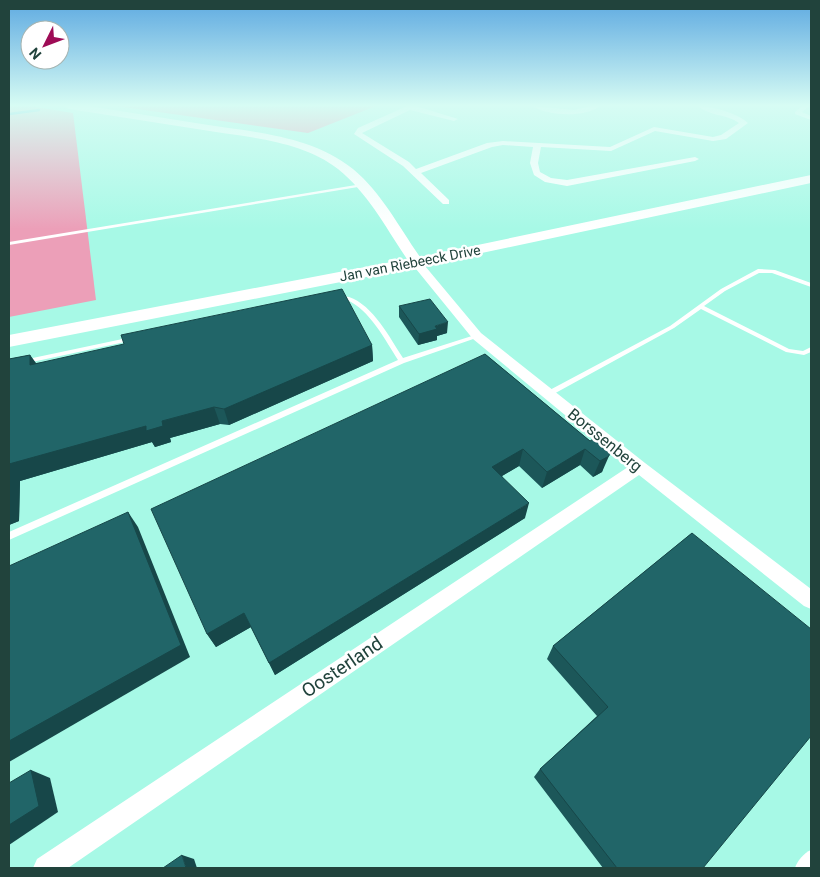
<svg xmlns="http://www.w3.org/2000/svg" width="820" height="877" font-family="Roboto,sans-serif">
	<style>
		.green { fill: #ec9fb8 }
		.lines { fill: none; stroke-linecap: round; stroke-linejoin: round }
		.stream { stroke: #2f9ad7; stroke-width: 2.5 }
		.lane { fill: #fff; fill-rule: evenodd }
		.street { fill: #fff; fill-rule: evenodd }
		.secondary { fill: #fff; fill-rule: evenodd }
		.wall { fill: #1c5759 }
		.shaded-wall { fill: #174749 }
		.building { fill: #216568; stroke: #174749 }
		.labels { text-anchor: middle; dominant-baseline: central; stroke-width: 5; stroke-linejoin: round; paint-order: stroke }
		.far-street-label { font-size: 14px; fill: #21433c; stroke: #fff }
		.street-label { font-size: 16px; fill: #21433c; stroke: #fff }
		.near-street-label { font-size: 19px; fill: #21433c; stroke: #fff }
	</style>
	<rect width="100%" height="100%" fill="#a7f9e6"/>
	<g class="green">
		<path d="M 9,106 L 30,106 L 73,113 L 96,300 L 9,317 Z"/>
		<path d="M 116,106 L 376,106 L 308,133 Z"/>
	</g>
	<g class="lines">
		<path class="stream" d="M 9,114 L 39,110"/>
		<g class="lane">
			<path d="M 362,184 L 364,184 L 364,186 L 9,245 L 9,242 Z"/>
			<path d="M 758,269 L 775,270 L 811,283 L 811,287 L 772,273 L 759,273 L 725,291 L 704,306 L 789,349 L 803,351 L 811,347 L 811,352 L 804,355 L 786,352 L 701,309 L 674,328 L 550,396 L 546,396 L 545,394 L 546,392 L 670,326 L 721,289 Z"/>
			<path d="M 337,295 C 341,296 345,296 349,297 C 373,305 390,338 403,358 L 475,335 L 479,335 L 480,336 L 479,337 L 404,363 L 9,540 L 9,532 L 398,360 C 386,341 369,309 347,300 C 343,299 339,299 335,298 L 335,296 Z"/>
			<path d="M 132,337 L 134,338 L 134,340 L 9,367 L 9,363 Z"/>
			<path d="M 811,850 L 811,866 L 809,868 L 795,868 C 797,861 804,853 811,850 Z"/>
		</g>
		<g class="street">
			<path d="M 407,106 L 416,106 L 458,119 L 454,121 L 410,110 L 362,133 L 409,162 L 416,169 L 487,143 L 503,141 L 610,147 L 654,127 L 713,137 L 721,135 L 739,123 C 727,114 709,116 698,106 C 711,106 738,113 748,123 L 726,139 L 713,141 L 655,131 L 611,151 L 541,147 L 538,163 L 540,172 L 551,178 L 567,180 L 695,157 L 699,159 L 695,161 L 567,186 L 545,182 L 534,175 L 530,163 L 533,147 L 503,145 L 492,147 L 421,173 L 449,200 L 449,204 L 443,204 L 403,166 L 354,134 L 358,128 Z"/>
			<path d="M 532,106 L 574,110 L 591,106 L 600,106 C 584,118 548,116 532,106 Z"/>
			<path d="M 802,106 L 809,106 L 802,112 L 811,116 L 811,120 L 795,114 L 795,112 Z"/>
			<path d="M 416,259 L 420,260 L 481,333 L 645,463 L 811,589 L 811,609 L 804,606 L 639,475 L 68,868 L 33,868 L 37,859 L 628,467 L 473,339 L 412,264 L 411,262 Z"/>
		</g>
		<path class="secondary" d="M 64,106 L 89,106 C 126,112 164,118 202,124 C 252,132 311,135 353,169 C 381,192 399,227 420,257 L 811,175 L 811,183 L 397,271 L 9,347 L 9,335 L 407,259 C 386,228 368,193 338,169 C 300,139 243,137 197,129 C 154,122 112,116 69,109 Z"/>
	</g>
	<g class="wall">
		<path d="M 399,306 L 447,333 L 437,336 L 437,340 L 418,345 L 399,317 Z"/>
		<path d="M 372,345 L 373,361 L 229,425 L 220,424 L 170,438 L 171,442 L 155,447 L 152,442 L 20,481 L 19,521 L 9,525 L 9,359 L 30,355 L 36,363 Z"/>
		<path d="M 485,354 L 590,441 L 611,443 L 602,472 L 593,477 L 580,465 L 542,488 L 519,466 L 502,476 L 525,518 L 275,675 L 251,627 L 216,647 L 207,634 Z"/>
		<path d="M 692,533 L 703,868 L 603,868 L 534,777 L 540,769 L 597,716 L 547,659 L 553,646 Z"/>
	</g>
	<g class="shaded-wall">
		<path d="M 448,322 L 447,333 L 437,336 L 437,340 L 418,345 L 419,334 L 435,326 Z"/>
		<path d="M 372,345 L 373,361 L 229,425 L 224,409 Z"/>
		<path d="M 30,355 L 41,371 L 30,365 Z"/>
		<path d="M 214,407 L 220,424 L 170,438 L 171,442 L 155,447 L 152,442 L 20,481 L 19,521 L 9,525 L 9,464 Z"/>
		<path d="M 523,449 L 519,466 L 490,483 L 492,467 Z"/>
		<path d="M 585,449 L 580,465 L 542,488 L 547,472 Z"/>
		<path d="M 609,456 L 602,472 L 593,477 L 600,461 Z"/>
		<path d="M 529,503 L 525,518 L 275,675 L 269,663 Z"/>
		<path d="M 128,512 L 138,527 L 190,657 L 9,762 L 9,741 Z"/>
		<path d="M 244,613 L 251,627 L 216,647 L 207,634 Z"/>
		<path d="M 31,770 L 50,778 L 58,812 L 9,845 L 9,825 Z"/>
		<path d="M 182,855 L 194,859 L 197,868 L 186,868 Z"/>
	</g>
	<g class="building">
		<path d="M 342,289 L 372,345 L 224,409 L 214,407 L 162,421 L 163,426 L 146,431 L 146,426 L 9,464 L 9,359 L 30,355 L 30,365 L 124,344 L 121,335 Z"/>
		<path d="M 430,299 L 448,322 L 435,326 L 437,329 L 419,334 L 399,306 Z"/>
		<path d="M 485,354 L 590,441 L 600,435 L 611,443 L 609,456 L 600,461 L 585,449 L 547,472 L 523,449 L 492,467 L 529,503 L 269,663 L 244,613 L 207,634 L 151,509 Z"/>
		<path d="M 128,512 L 181,645 L 9,741 L 9,566 Z"/>
		<path d="M 692,533 L 811,629 L 811,736 L 703,868 L 617,868 L 540,769 L 608,707 L 553,646 Z"/>
		<path d="M 31,770 L 39,806 L 9,825 L 9,783 Z"/>
		<path d="M 182,855 L 186,868 L 163,868 Z"/>
	</g>
	<linearGradient id="sky" x2="0" y2="1"><stop stop-color="#5eaae1"/><stop offset="0.46" stop-color="#d7fcf4"/><stop offset="1" stop-color="#d7fcf4" stop-opacity="0"/></linearGradient>
	<rect width="820" height="229" fill="url(#sky)"/>
	<g class="labels">
		<g class="far-street-label">
			<text transform="translate(410 263) rotate(-11)">Jan van Riebeeck Drive</text>
		</g>
		<g class="street-label">
			<text transform="translate(605 440) rotate(39)">Borssenberg</text>
		</g>
		<g class="near-street-label">
			<text transform="translate(342 667) rotate(-34)">Oosterland</text>
		</g>
	</g>
	<rect width="820" height="877" fill="none" stroke="#21433c" stroke-width="20"/>
	<g transform="translate(45 45) rotate(228)"><circle r="24" fill="#ffffff" stroke="#a6b4b1"/>
	<path d="M0-4L9 19L0 12L-9 19Z" fill="#9e0c56"/>
	<text y="-8" font-size="14" font-weight="bold" text-anchor="middle" fill="#21433c">N</text>
	</g>
</svg>
